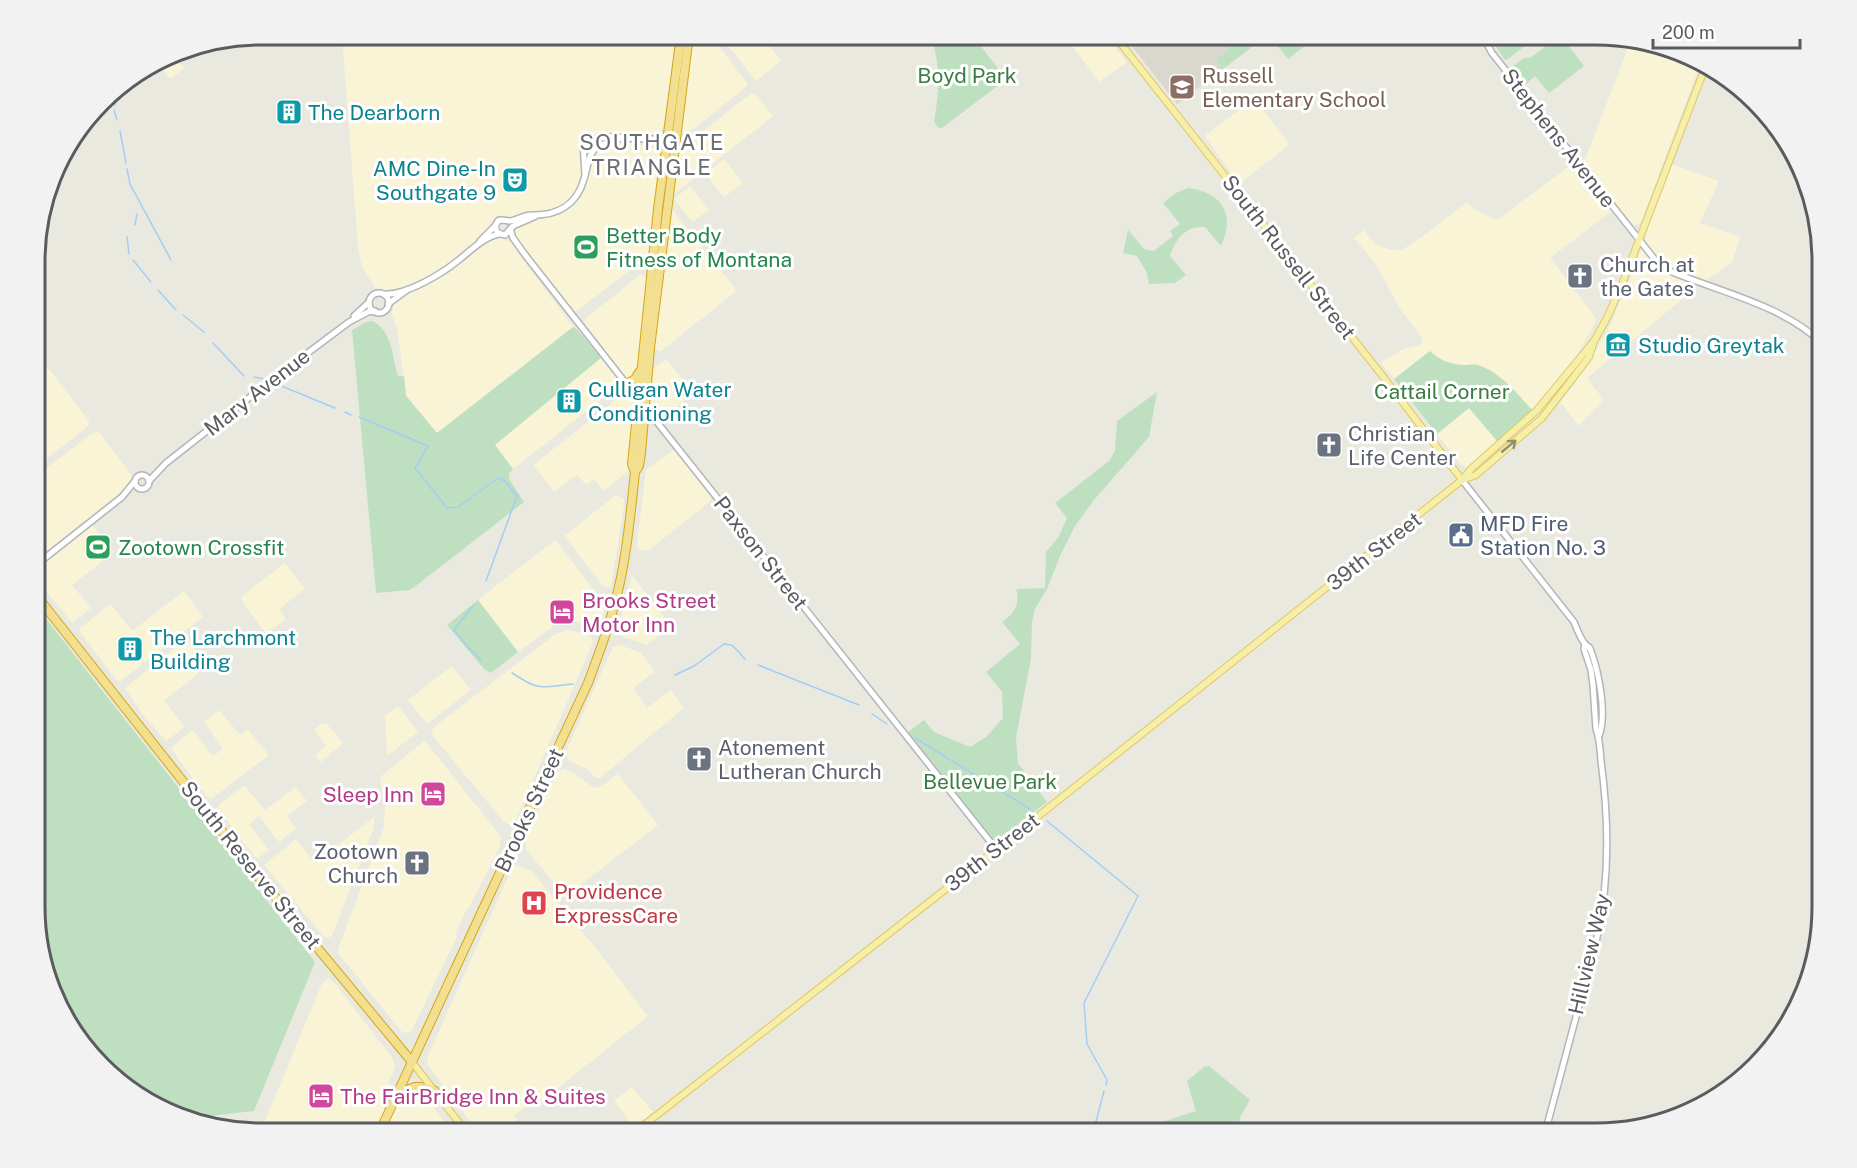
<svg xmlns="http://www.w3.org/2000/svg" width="1857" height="1168" font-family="'Public Sans',sans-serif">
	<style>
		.commercial { fill: #f9f4d6 }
		.education { fill: #dad8ce }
		.green { fill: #bee0c0 }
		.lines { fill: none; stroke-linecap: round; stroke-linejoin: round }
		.stream { stroke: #a4cdf6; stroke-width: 1.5 }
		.minor-casing { stroke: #b3b5b9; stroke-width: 8 }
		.major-casing { stroke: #e2c761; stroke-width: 8 }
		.highway-casing { stroke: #d4a616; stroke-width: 10 }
		.minor { stroke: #fff; stroke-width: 5 }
		.major { stroke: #f6efa9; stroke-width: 6 }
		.highway { stroke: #f2df90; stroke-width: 8 }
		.oneway { stroke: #908f79 }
		.labels { text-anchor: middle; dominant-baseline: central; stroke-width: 6; stroke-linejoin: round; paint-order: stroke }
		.park-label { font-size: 21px; fill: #3b7c43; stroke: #fff }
		.education-label { font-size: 21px; fill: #785e54; stroke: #fff; text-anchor: start }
		.culture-label { font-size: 21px; fill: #0d838f; stroke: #fff; text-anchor: start }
		.street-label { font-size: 21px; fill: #595b5f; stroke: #fff }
		.leisure-label { font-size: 21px; fill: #27864d; stroke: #fff; text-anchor: start }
		.worship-label { font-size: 21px; fill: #5b616d; stroke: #fff; text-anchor: start }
		.service-label { font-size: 21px; fill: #4e5e75; stroke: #fff; text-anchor: start }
		.hotel-label { font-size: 21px; fill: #b23c85; stroke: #fff; text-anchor: start }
		.health-label { font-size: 21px; fill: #be3a42; stroke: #fff; text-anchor: start }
		.neighbourhood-label { font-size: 22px; letter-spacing: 1.5px; fill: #6a6d71; stroke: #fff }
		.rim { fill: none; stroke: #595b5f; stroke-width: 3 }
	</style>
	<rect width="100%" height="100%" fill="#eae9e0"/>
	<g class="commercial">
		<path d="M 342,35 L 676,35 L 665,124 L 659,133 L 642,135 L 633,132 L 620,133 L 598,136 L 591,133 L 578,139 L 581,147 L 583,164 L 580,179 L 575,192 L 564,204 L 554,210 L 528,212 L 507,218 L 500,216 L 493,220 L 490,230 L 468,250 L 431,276 L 414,285 L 390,293 L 380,291 L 375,287 L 362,267 L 358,248 Z"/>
		<path d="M 704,35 L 710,35 L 747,83 L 747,86 L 695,128 L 681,134 L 679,131 L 688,46 Z"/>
		<path d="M 720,35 L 760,35 L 781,61 L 756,81 Z"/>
		<path d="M 1075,35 L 1105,35 L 1127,62 L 1099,82 L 1068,40 Z"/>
		<path d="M 1631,40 L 1669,46 L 1701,62 L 1641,222 L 1635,225 L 1632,224 L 1584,162 Z"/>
		<path d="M 173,53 L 185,68 L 170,79 L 156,63 Z"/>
		<path d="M 752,93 L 757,95 L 773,116 L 672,196 L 676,152 Z"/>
		<path d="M 1254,99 L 1290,144 L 1239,184 L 1206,138 L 1206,135 Z"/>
		<path d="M 632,143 L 652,147 L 659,152 L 661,159 L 650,255 L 575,312 L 573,311 L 516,238 L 514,232 L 517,228 L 528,221 L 559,215 L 576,203 L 586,184 L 593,154 L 599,148 L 607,144 Z"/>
		<path d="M 724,159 L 743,183 L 724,197 L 705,174 Z"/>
		<path d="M 1575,162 L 1613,210 L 1550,258 L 1597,319 L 1577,355 L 1559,378 L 1532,410 L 1514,390 L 1477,365 L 1460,365 L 1441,360 L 1430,351 L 1394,379 L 1381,363 L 1403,349 L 1420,345 L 1423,339 L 1400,309 L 1376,264 L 1354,238 L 1364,230 L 1375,244 L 1391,250 L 1402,250 L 1423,236 L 1467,202 L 1473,209 L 1497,220 Z"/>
		<path d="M 1671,164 L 1719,181 L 1700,223 L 1740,237 L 1732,262 L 1697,287 L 1587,378 L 1604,400 L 1579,426 L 1560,402 L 1576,382 L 1609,328 L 1635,266 Z"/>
		<path d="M 690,186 L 709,209 L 694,221 L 690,219 L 674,199 Z"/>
		<path d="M 671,208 L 734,287 L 735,291 L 734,293 L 661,351 L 658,351 L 654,347 Z"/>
		<path d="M 499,237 L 510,242 L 573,327 L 437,433 L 406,395 L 397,329 L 392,313 L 393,304 L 402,296 L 446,275 L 493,239 Z"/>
		<path d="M 640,275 L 642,275 L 648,278 L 638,374 L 629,380 L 624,376 L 584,322 L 585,319 Z"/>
		<path d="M 36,353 L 88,419 L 89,422 L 88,426 L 36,467 Z"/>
		<path d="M 601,358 L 621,384 L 513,469 L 497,448 L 495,445 L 497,442 Z"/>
		<path d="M 666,359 L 694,393 L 661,419 L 649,404 L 650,371 Z"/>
		<path d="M 626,392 L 628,393 L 636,403 L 628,471 L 604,491 L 594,479 L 586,485 L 577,475 L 554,492 L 533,465 Z"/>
		<path d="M 1469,408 L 1498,442 L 1469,466 L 1466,467 L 1461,465 L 1437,434 Z"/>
		<path d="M 95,431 L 98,431 L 131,474 L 133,477 L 133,483 L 36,559 L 36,476 Z"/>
		<path d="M 672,451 L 675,451 L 710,496 L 711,501 L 649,550 L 642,551 L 638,549 L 637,543 L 646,470 Z"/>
		<path d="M 616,495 L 624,499 L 624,506 L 611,586 L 605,588 L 564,536 Z"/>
		<path d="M 92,525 L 114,552 L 72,585 L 91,608 L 72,623 L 38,581 L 36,572 L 44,564 Z"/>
		<path d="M 555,540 L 597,594 L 606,599 L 607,601 L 601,622 L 595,627 L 572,621 L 558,623 L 518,652 L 478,600 Z"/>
		<path d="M 285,563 L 305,589 L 279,609 L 286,619 L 266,634 L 241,599 L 242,596 Z"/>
		<path d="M 632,575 L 671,626 L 647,645 L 621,636 L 617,631 Z"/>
		<path d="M 184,591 L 203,617 L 122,680 L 118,681 L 116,680 L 80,632 L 80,628 L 111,604 L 132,631 Z"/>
		<path d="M 568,630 L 590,635 L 593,642 L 517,818 L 513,823 L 509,824 L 504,822 L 433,736 L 432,730 L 434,727 L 556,634 Z"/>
		<path d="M 186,639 L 208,665 L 164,701 L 185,727 L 166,741 L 144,716 L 125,688 Z"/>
		<path d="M 617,645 L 623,646 L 641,653 L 655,671 L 635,687 L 635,691 L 647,708 L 671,690 L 684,708 L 600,778 L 596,778 L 587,769 L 568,760 L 566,755 L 568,747 L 613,647 Z"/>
		<path d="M 452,666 L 471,690 L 427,724 L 408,700 Z"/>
		<path d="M 398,706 L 418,732 L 387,756 L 385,716 Z"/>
		<path d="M 219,710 L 240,735 L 248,729 L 269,755 L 211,799 L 207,797 L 172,750 L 172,747 L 193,730 L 213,756 L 223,749 L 204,722 Z"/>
		<path d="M 322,723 L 327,724 L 343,743 L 321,762 L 315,755 L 326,746 L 314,730 Z"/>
		<path d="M 424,741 L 426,742 L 501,837 L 499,848 L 470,906 L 467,909 L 455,934 L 457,937 L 412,1030 L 408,1033 L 402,1032 L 338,953 L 338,949 L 384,827 L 385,805 L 380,777 Z"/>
		<path d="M 563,769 L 574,773 L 594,788 L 600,787 L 618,774 L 658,825 L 565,897 L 526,849 L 526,838 L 532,825 L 557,773 Z"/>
		<path d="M 244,785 L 265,810 L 295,787 L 307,801 L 287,816 L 296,828 L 279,842 L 259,816 L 249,824 L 269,850 L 258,858 L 255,857 L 218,809 L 220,804 Z"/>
		<path d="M 375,816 L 373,830 L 333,933 L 331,937 L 324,937 L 264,865 L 296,839 L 315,863 Z"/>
		<path d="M 517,865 L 531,871 L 595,947 L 648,1016 L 538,1104 L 534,1099 L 514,1116 L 517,1120 L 513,1124 L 518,1130 L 513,1133 L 479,1133 L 428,1065 L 427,1058 L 512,868 Z"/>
		<path d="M 328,979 L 333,981 L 393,1059 L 395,1067 L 388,1083 L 410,1093 L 420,1090 L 453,1133 L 260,1133 L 322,983 Z"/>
		<path d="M 632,1087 L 653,1112 L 634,1127 L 614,1101 Z"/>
	</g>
	<path class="education" d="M 1123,35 L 1216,35 L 1228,50 L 1216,60 L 1223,69 L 1177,104 Z"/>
	<g class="green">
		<path d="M 931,35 L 972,35 L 1004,76 L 1004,81 L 942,128 L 938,128 L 934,121 C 940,89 940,66 931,35 Z"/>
		<path d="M 1216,35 L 1268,35 L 1223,69 L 1216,60 L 1228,50 Z"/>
		<path d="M 1269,35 L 1319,35 L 1288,59 Z"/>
		<path d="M 1488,35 L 1539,35 L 1508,59 L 1505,60 Z"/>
		<path d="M 1560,35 L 1584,66 L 1549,93 L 1535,76 L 1525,85 L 1512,69 L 1513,66 L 1524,58 L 1530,58 Z"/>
		<path d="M 1188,188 C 1222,192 1236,214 1221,246 L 1205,227 C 1185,226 1176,238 1170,256 L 1186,275 L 1175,283 L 1149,284 L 1147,273 L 1137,256 L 1123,253 L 1128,230 L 1144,249 L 1154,251 L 1173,236 L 1170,231 L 1180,224 L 1163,203 L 1176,193 Z"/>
		<path d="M 373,321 C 393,333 392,356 398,376 L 404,376 L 406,396 L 437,433 L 573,327 L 577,329 L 601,358 L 495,445 L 513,469 L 509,474 L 509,479 L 524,502 L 417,585 L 410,590 L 376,593 L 352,330 L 366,322 Z"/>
		<path d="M 1430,351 C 1440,360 1450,365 1464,365 C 1468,365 1474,364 1478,365 C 1500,372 1517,393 1532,410 L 1498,442 L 1469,408 L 1437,434 L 1394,379 Z"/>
		<path d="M 1157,392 L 1149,437 L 1094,500 L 1075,526 L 1060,556 L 1047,589 L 1035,609 L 1032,622 L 1031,658 L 1016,738 L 1018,763 L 1047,802 L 995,842 L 908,732 L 924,720 L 934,732 L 970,747 L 986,737 L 1003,718 L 1002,692 L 986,672 L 1020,644 L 1002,622 C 1014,614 1021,604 1016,589 L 1045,588 L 1046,552 L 1058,538 L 1067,518 L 1055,503 L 1109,461 L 1115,451 L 1117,421 Z"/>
		<path d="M 478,600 L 518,652 L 491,673 L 485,670 L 447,625 Z"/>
		<path d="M 36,606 L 315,962 L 254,1111 L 183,1119 L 135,1096 L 65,1021 L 36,937 Z"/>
		<path d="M 1209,1066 L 1250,1100 L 1240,1117 L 1237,1133 L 1141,1133 L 1150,1126 L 1196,1111 L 1187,1081 L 1204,1067 Z"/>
	</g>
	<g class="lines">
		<g class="stream">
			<path d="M 115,105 L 117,87"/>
			<path d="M 114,110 L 117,120"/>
			<path d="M 120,131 L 126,163"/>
			<path d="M 127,169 L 130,184 L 171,260"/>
			<path d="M 135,225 L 137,214"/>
			<path d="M 127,237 L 129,254"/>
			<path d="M 133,260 L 151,282"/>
			<path d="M 158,290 L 176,310"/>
			<path d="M 183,315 L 204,332"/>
			<path d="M 213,343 L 244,376"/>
			<path d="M 254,377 L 264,379"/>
			<path d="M 279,385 L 335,408"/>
			<path d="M 345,412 L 351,415"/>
			<path d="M 359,417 L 428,446 L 415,468 L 447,508 L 458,507 L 498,478 L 505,481 L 517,496 L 486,581"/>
			<path d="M 473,606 L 454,630 L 466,645 L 481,660"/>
			<path d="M 758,665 L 859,705"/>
			<path d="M 512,673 C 541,692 540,687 573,684"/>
			<path d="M 675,675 L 694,666 L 724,644 L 732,645 L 745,659"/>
			<path d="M 872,714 L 887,724"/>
			<path d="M 915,738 L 1030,809"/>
			<path d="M 1047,821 L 1138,896 L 1084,1003 L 1087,1044 L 1107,1080 L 1106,1085"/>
			<path d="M 1093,1133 L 1104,1091"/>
		</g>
		<defs>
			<g id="minor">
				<path d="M 1482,35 L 1492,53 L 1503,67 L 1656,261 L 1670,271 C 1720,292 1782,305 1822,343"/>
				<path d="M 585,174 L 583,143 L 588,137 L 595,139 L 617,136 L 621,138 L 676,140"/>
				<path d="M 536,216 L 513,226 L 505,235 L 498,233 C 494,228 495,224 499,220 C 503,220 505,220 509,221 C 516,221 523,215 531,215 C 557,216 577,205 584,179 C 587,170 588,155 595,149 C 603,142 613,143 621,138"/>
				<path d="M 510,229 L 513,238 L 526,256 L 639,400"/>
				<path d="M 480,241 L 495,226"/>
				<circle cx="379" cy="303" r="10"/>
				<path d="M 383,294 C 406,296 443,273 460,259 C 471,250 485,236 500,234"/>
				<path d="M 388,304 L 407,290"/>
				<path d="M 354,316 L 369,302"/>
				<path d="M 645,407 L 996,849"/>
				<circle cx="142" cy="482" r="7"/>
				<path d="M 1462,480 L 1574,622 C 1577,629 1580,638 1585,644 C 1590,651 1587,642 1591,651 C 1599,673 1607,714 1599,736"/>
				<path d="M 149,481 L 166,463 L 273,379 L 349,322 L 368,312 L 375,311"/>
				<path d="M 36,565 L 122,497 L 135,481"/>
				<path d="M 1545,1133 L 1596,942 C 1610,883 1609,821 1601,761 C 1600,750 1600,739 1596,729 L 1593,685 L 1591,670 L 1584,649 L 1585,644"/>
			</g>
			<g id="major">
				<path d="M 1114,35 L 1381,374 L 1462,480"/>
				<path d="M 1465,479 L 1476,475 L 1542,418 L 1589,357 L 1594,341 L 1607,318 L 1623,282 L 1706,65"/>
				<path d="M 412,1062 L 467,1133"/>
				<path d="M 634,1133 L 974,867 L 1462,480 L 1471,469 L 1537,410 L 1594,341"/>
			</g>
			<g id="highway">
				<path d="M 626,384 L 635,379 L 640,371"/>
				<path d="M 635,472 L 632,464 L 658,209 L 681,35"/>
				<path d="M 36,595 L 252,869 L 412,1062"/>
				<path d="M 396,1099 C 411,1085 416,1084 435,1091"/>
				<path d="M 379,1133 L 588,683 C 600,651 613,616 620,582 C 628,546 631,509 635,472 L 639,466 L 641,453 L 650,348 L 689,35"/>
			</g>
		</defs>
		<use href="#minor" class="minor-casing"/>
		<use href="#major" class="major-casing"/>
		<use href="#highway" class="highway-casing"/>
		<use href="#minor" class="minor"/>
		<use href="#major" class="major"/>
		<use href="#highway" class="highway"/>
	</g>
	<defs><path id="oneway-shaft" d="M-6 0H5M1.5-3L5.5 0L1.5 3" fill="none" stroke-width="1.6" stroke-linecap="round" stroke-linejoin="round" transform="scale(1.5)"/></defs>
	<use class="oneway" href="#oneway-shaft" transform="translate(1509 446) rotate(-40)"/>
	<defs>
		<symbol id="school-square" viewBox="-11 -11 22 22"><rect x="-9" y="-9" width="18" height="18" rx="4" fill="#8d6e63" stroke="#fff"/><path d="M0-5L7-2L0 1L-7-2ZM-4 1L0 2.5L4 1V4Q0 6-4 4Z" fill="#fff"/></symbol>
		<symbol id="building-square" viewBox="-11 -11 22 22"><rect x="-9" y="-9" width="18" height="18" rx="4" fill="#0f9aa8" stroke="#fff"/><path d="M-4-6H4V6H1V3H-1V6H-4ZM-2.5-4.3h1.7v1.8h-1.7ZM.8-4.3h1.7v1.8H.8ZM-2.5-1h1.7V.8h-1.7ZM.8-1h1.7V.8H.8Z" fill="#fff"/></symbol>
		<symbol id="theatre-square" viewBox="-11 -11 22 22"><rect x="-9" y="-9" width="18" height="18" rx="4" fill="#0f9aa8" stroke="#fff"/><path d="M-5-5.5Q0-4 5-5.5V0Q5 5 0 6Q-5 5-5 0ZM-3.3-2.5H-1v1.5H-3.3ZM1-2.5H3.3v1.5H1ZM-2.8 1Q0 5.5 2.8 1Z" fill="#fff"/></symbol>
		<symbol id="stadium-square" viewBox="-11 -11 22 22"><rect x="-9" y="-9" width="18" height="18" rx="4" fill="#2e9e5b" stroke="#fff"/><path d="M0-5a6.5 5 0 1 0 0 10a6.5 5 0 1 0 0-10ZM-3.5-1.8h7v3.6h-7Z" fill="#fff"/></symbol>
		<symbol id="church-square" viewBox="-11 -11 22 22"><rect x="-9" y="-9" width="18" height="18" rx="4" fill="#6b7280" stroke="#fff"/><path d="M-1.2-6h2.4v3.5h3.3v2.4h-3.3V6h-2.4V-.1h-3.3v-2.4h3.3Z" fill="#fff"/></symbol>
		<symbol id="museum-square" viewBox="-11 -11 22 22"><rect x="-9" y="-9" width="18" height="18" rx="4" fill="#0f9aa8" stroke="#fff"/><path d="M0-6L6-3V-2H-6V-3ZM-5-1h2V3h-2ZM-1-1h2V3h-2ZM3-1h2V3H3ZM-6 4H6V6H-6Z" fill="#fff"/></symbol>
		<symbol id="civic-square" viewBox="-11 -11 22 22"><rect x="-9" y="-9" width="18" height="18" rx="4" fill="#5c6f8a" stroke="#fff"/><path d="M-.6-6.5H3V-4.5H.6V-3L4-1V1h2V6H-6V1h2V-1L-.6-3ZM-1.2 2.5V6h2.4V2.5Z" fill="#fff"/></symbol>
		<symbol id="hotel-square" viewBox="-11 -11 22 22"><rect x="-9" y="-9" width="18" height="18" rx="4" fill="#d1479c" stroke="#fff"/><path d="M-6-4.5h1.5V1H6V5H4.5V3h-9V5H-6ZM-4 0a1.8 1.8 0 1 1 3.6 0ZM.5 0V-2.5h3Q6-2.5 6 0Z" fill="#fff"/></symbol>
		<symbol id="hospital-square" viewBox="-11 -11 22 22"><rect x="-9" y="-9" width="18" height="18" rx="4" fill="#e0444e" stroke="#fff"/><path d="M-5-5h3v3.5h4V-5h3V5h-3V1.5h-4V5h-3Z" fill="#fff"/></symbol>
	</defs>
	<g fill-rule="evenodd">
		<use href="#school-square" x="1167" y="72" width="30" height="30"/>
		<use href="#building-square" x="274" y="97" width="30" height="30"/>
		<use href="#theatre-square" x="500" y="165" width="30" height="30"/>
		<use href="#stadium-square" x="571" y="232" width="30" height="30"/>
		<use href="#church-square" x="1565" y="261" width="30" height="30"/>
		<use href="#museum-square" x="1603" y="330" width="30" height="30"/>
		<use href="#building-square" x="554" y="386" width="30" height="30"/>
		<use href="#church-square" x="1314" y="430" width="30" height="30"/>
		<use href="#civic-square" x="1446" y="520" width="30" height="30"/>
		<use href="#stadium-square" x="83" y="532" width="30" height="30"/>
		<use href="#hotel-square" x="547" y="597" width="30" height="30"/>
		<use href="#building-square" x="115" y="634" width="30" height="30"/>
		<use href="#church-square" x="684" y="744" width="30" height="30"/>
		<use href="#hotel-square" x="418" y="779" width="30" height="30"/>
		<use href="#church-square" x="402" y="848" width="30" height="30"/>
		<use href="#hospital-square" x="519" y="888" width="30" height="30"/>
		<use href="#hotel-square" x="306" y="1081" width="30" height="30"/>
	</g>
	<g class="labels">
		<g class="park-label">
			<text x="967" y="75">Boyd Park</text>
			<text x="1442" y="391">Cattail Corner</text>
			<text x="990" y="781">Bellevue Park</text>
		</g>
		<g class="education-label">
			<text x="1202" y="75">Russell<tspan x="1202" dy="24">Elementary School</tspan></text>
		</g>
		<g class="culture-label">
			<text x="308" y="112">The Dearborn</text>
			<text x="496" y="168" text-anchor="end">AMC Dine-In<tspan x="496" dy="24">Southgate 9</tspan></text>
			<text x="1638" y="345">Studio Greytak</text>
			<text x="588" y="389">Culligan Water<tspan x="588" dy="24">Conditioning</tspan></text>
			<text x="150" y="637">The Larchmont<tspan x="150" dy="24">Building</tspan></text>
		</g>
		<g class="street-label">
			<text transform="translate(1559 138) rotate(52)">Stephens Avenue</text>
			<text transform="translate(1289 257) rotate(52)">South Russell Street</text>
			<text transform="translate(257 392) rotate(-38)">Mary Avenue</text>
			<text transform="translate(1374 551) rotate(-38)">39th Street</text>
			<text transform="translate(761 553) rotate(52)">Paxson Street</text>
			<text transform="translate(529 810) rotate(-65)">Brooks Street</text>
			<text transform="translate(992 852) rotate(-38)">39th Street</text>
			<text transform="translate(251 865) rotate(51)">South Reserve Street</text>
			<text transform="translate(1589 954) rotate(-77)">Hillview Way</text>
		</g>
		<g class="leisure-label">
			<text x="606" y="235">Better Body<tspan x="606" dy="24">Fitness of Montana</tspan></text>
			<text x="118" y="547">Zootown Crossfit</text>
		</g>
		<g class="worship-label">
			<text x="1600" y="264">Church at<tspan x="1600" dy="24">the Gates</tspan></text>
			<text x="1348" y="433">Christian<tspan x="1348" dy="24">Life Center</tspan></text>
			<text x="718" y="747">Atonement<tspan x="718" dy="24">Lutheran Church</tspan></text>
			<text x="398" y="851" text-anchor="end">Zootown<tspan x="398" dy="24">Church</tspan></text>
		</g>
		<g class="service-label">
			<text x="1480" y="523">MFD Fire<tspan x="1480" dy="24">Station No. 3</tspan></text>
		</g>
		<g class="hotel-label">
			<text x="582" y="600">Brooks Street<tspan x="582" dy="24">Motor Inn</tspan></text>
			<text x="414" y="794" text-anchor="end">Sleep Inn</text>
			<text x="340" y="1096">The FairBridge Inn &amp; Suites</text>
		</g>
		<g class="health-label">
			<text x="554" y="891">Providence<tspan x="554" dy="24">ExpressCare</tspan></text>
		</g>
		<g class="neighbourhood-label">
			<text x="652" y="142">SOUTHGATE<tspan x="652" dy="25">TRIANGLE</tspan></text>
		</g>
	</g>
	<path d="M0 0H1857V1168H0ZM261 45H1596A216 216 0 0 1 1812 261V907A216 216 0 0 1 1596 1123H261A216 216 0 0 1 45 907V261A216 216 0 0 1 261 45Z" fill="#f2f2f2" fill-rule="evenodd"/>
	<path class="rim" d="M261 45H1596A216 216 0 0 1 1812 261V907A216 216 0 0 1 1596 1123H261A216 216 0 0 1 45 907V261A216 216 0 0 1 261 45Z"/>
	<path d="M1653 39v9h147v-9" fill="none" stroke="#595b5f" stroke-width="3"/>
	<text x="1662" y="39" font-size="18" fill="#595b5f" stroke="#ffffff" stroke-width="4.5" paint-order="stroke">200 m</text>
</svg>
